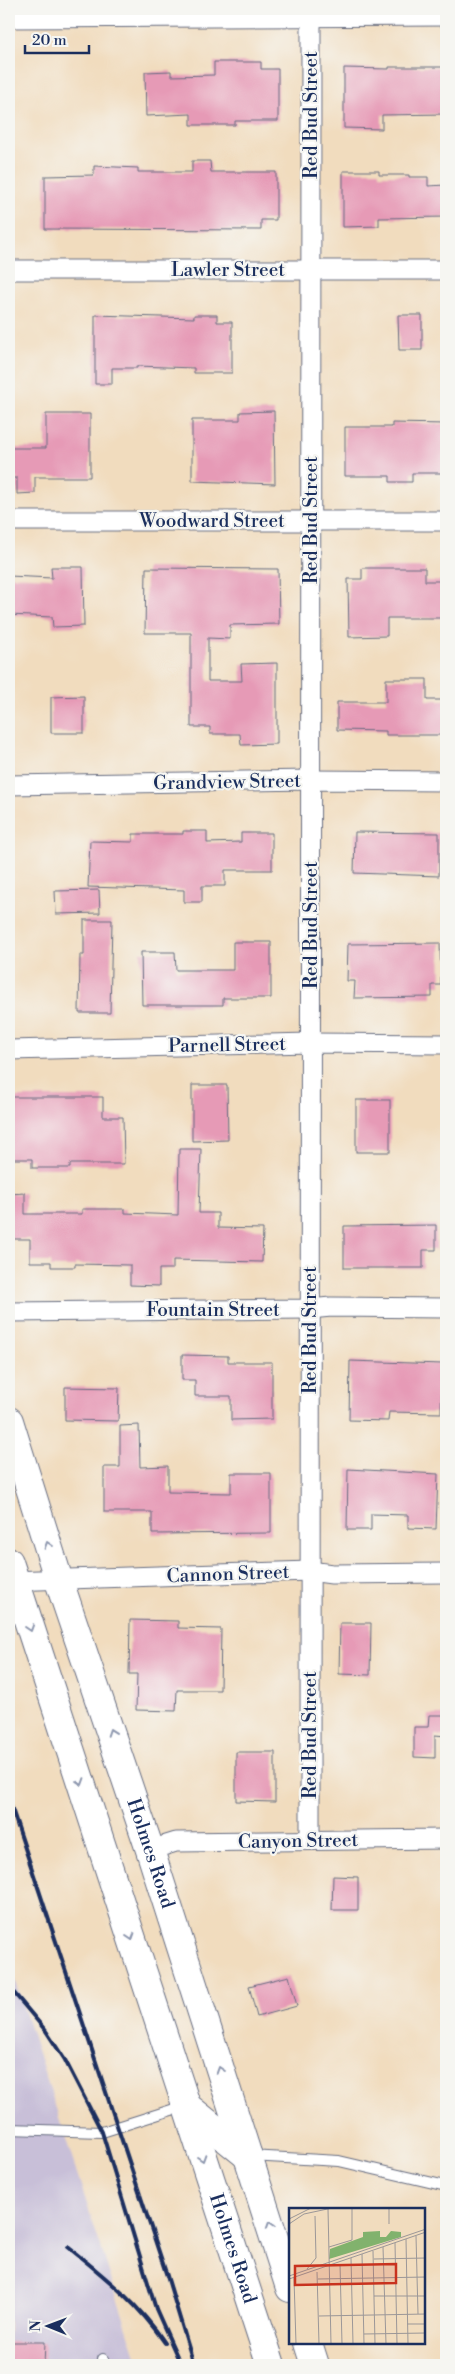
<svg xmlns="http://www.w3.org/2000/svg" width="455" height="2374" font-family="'Libre Bodoni',serif">
	<style>
		.industrial { fill: #c8bfd8 }
		.building { fill: #e69ab6 }
		.lines { fill: none; stroke-linecap: round; stroke-linejoin: round }
		.service-casing { stroke: #666c80; stroke-width: 12 }
		.minor-casing { stroke: #666c80; stroke-width: 21 }
		.secondary-casing { stroke: #666c80; stroke-width: 30 }
		.service { stroke: #fff; stroke-width: 10 }
		.minor { stroke: #fff; stroke-width: 19 }
		.secondary { stroke: #fff; stroke-width: 28 }
		.rail { stroke: #1b2f5e; stroke-width: 4 }
		.oneway { stroke: #8d97ae }
		.labels { text-anchor: middle; dominant-baseline: central; stroke-width: 4.5; stroke-linejoin: round; paint-order: stroke }
		.street-label { font-size: 19px; fill: #1b2f5e; stroke: #f6f6f2 }
		.inset-road { fill: none; stroke: #9b9798; stroke-width: 1 }
		.view { fill: #c8321e; fill-opacity: 0.15; stroke: #c8321e; stroke-width: 2.5 }
		.inset-edge { fill: none; stroke: #1b2f5e; stroke-width: 2.5 }
	</style>
	<rect width="100%" height="100%" fill="#f6f6f2"/>
	<filter id="ink" filterUnits="userSpaceOnUse"><feTurbulence type="fractalNoise" baseFrequency=".02" numOctaves="2"/><feDisplacementMap in="SourceGraphic" scale="10" xChannelSelector="R" yChannelSelector="G"/><feConvolveMatrix kernelMatrix="1 2 1 2 8 2 1 2 1" color-interpolation-filters="sRGB"/></filter>
	<filter id="wash" filterUnits="userSpaceOnUse"><feTurbulence type="fractalNoise" baseFrequency=".0096" numOctaves="4" result="noise"/><feDisplacementMap in="SourceGraphic" scale="20" xChannelSelector="R" yChannelSelector="G"/><feGaussianBlur stdDeviation="1.12" result="paint"/><feColorMatrix in="noise" values="0 0 0 0 0 0 0 0 0 0 0 0 0 0 0 0 0 1.4 0 .05"/><feComposite in="paint" operator="in"/></filter>
	<g filter="url(#wash)">
		<rect width="100%" height="100%" fill="#f1dcbe"/>
		<path class="industrial" d="M 9,1963 L 139,2365 L 9,2365 Z"/>
		<g id="blocks">
			<g class="building">
				<path d="M 214,62 L 261,62 L 261,69 L 278,69 L 278,121 L 235,121 L 235,125 L 191,125 L 191,114 L 146,116 L 145,72 L 171,71 L 171,76 L 214,75 Z"/>
				<path d="M 389,67 L 446,67 L 446,114 L 382,115 L 382,129 L 344,128 L 344,68 L 389,69 Z"/>
				<path d="M 192,161 L 210,161 L 211,172 L 276,172 L 276,220 L 261,220 L 261,230 L 45,229 L 45,176 L 94,175 L 94,166 L 138,168 L 138,172 L 192,172 Z"/>
				<path d="M 343,171 L 379,171 L 379,175 L 409,175 L 409,177 L 428,177 L 428,186 L 446,185 L 446,217 L 379,218 L 379,226 L 343,227 Z"/>
				<path d="M 95,315 L 194,318 L 194,315 L 217,315 L 217,322 L 232,322 L 232,373 L 194,373 L 194,368 L 137,366 L 137,368 L 112,368 L 112,384 L 95,384 Z"/>
				<path d="M 398,315 L 422,315 L 422,350 L 399,350 Z"/>
				<path d="M 274,411 L 275,484 L 192,481 L 192,420 L 240,420 L 240,412 Z"/>
				<path d="M 46,414 L 90,414 L 90,477 L 35,477 L 35,493 L 17,494 L 17,478 L 9,478 L 9,448 L 46,448 Z"/>
				<path d="M 392,423 L 446,424 L 446,473 L 412,473 L 412,482 L 390,482 L 390,476 L 345,476 L 345,427 L 392,427 Z"/>
				<path d="M 51,567 L 83,567 L 84,626 L 53,627 L 52,617 L 9,615 L 9,576 L 52,578 Z"/>
				<path d="M 146,568 L 278,569 L 279,624 L 230,625 L 230,639 L 208,638 L 208,681 L 242,681 L 241,664 L 277,663 L 277,744 L 241,745 L 240,734 L 210,734 L 210,727 L 191,727 L 191,633 L 145,633 Z"/>
				<path d="M 362,568 L 425,568 L 425,581 L 446,581 L 446,618 L 387,618 L 387,636 L 349,637 L 348,579 L 362,579 Z"/>
				<path d="M 386,679 L 427,679 L 427,700 L 446,700 L 446,735 L 386,735 L 386,731 L 337,730 L 337,702 L 386,702 Z"/>
				<path d="M 84,696 L 84,733 L 51,733 L 51,697 Z"/>
				<path d="M 183,831 L 207,831 L 207,843 L 241,842 L 241,833 L 272,833 L 272,870 L 225,870 L 225,886 L 202,886 L 202,902 L 184,902 L 184,890 L 88,887 L 90,841 L 133,842 L 133,834 L 183,834 Z"/>
				<path d="M 355,832 L 439,833 L 439,876 L 354,873 Z"/>
				<path d="M 99,890 L 100,913 L 56,914 L 55,891 Z"/>
				<path d="M 84,920 L 112,920 L 110,1013 L 79,1013 L 80,955 L 84,955 Z"/>
				<path d="M 233,942 L 271,942 L 271,998 L 223,998 L 223,1005 L 142,1005 L 141,952 L 175,952 L 176,970 L 233,970 Z"/>
				<path d="M 440,943 L 441,985 L 432,985 L 432,997 L 354,998 L 355,981 L 347,981 L 348,944 Z"/>
				<path d="M 192,1085 L 227,1085 L 228,1140 L 192,1141 Z"/>
				<path d="M 9,1097 L 103,1097 L 103,1117 L 123,1117 L 124,1164 L 70,1164 L 70,1168 L 32,1168 L 32,1159 L 9,1159 Z"/>
				<rect x="356" y="1100" width="34" height="52"/>
				<path d="M 179,1149 L 201,1149 L 199,1213 L 218,1213 L 218,1228 L 263,1229 L 262,1262 L 173,1260 L 173,1269 L 159,1269 L 159,1286 L 130,1285 L 130,1265 L 75,1264 L 75,1267 L 51,1267 L 51,1262 L 30,1262 L 30,1239 L 9,1239 L 9,1194 L 25,1193 L 25,1214 L 82,1214 L 82,1209 L 125,1209 L 125,1213 L 178,1215 Z"/>
				<path d="M 436,1225 L 436,1250 L 423,1250 L 423,1268 L 344,1268 L 344,1226 Z"/>
				<path d="M 182,1355 L 228,1356 L 228,1362 L 272,1362 L 272,1419 L 231,1420 L 231,1396 L 195,1396 L 195,1380 L 182,1380 Z"/>
				<path d="M 350,1361 L 442,1364 L 441,1413 L 389,1412 L 388,1421 L 349,1420 Z"/>
				<path d="M 65,1387 L 119,1388 L 118,1421 L 65,1420 Z"/>
				<path d="M 139,1425 L 140,1467 L 168,1466 L 168,1492 L 231,1493 L 231,1473 L 271,1473 L 271,1533 L 152,1534 L 152,1512 L 104,1512 L 104,1467 L 120,1467 L 120,1426 Z"/>
				<path d="M 348,1469 L 438,1474 L 436,1529 L 408,1528 L 408,1515 L 371,1514 L 371,1530 L 347,1530 Z"/>
				<path d="M 130,1620 L 178,1621 L 178,1628 L 221,1629 L 220,1690 L 177,1690 L 176,1711 L 136,1710 L 137,1674 L 129,1674 Z"/>
				<path d="M 340,1623 L 371,1623 L 370,1675 L 339,1674 Z"/>
				<path d="M 429,1715 L 446,1715 L 446,1736 L 435,1735 L 435,1758 L 414,1757 L 414,1727 L 428,1727 Z"/>
				<path d="M 236,1752 L 275,1752 L 275,1802 L 236,1801 Z"/>
				<path d="M 333,1876 L 358,1877 L 358,1910 L 332,1910 Z"/>
				<path d="M 289,1976 L 297,2006 L 257,2017 L 249,1986 Z"/>
				<path d="M 9,2342 L 45,2342 L 44,2365 L 9,2365 Z"/>
			</g>
		</g>
	</g>
	<g filter="url(#ink)">
		<use href="#blocks" fill-opacity="0" stroke="#666c80" stroke-width="1"/>
		<g class="lines">
			<defs>
				<g id="service">
					<path d="M 9,2129 L 102,2132 L 184,2106"/>
					<path d="M 250,2156 L 339,2161 L 446,2186"/>
					<path d="M 103,2359 L 105,2365"/>
				</g>
				<g id="minor">
					<path d="M 9,18 L 446,16"/>
					<path d="M 9,270 L 446,270"/>
					<path d="M 9,521 L 446,521"/>
					<path d="M 9,785 L 311,780 L 446,781"/>
					<path d="M 9,1050 L 310,1043 L 446,1044"/>
					<path d="M 9,1312 L 310,1309 L 331,1307 L 446,1308"/>
					<path d="M 9,1581 L 310,1571 L 332,1574 L 446,1573"/>
					<path d="M 310,1840 L 311,9"/>
					<path d="M 150,1850 L 176,1842 L 446,1839"/>
				</g>
				<g id="secondary">
					<path id="s1" d="M 9,1421 L 59,1581 L 150,1850 L 290,2288"/>
					<path id="s2" d="M 9,1562 L 271,2365"/>
					<path d="M 185,2105 L 248,2156"/>
					<path d="M 308,2343 L 315,2365"/>
				</g>
			</defs>
			<use href="#service" class="service-casing"/>
			<use href="#minor" class="minor-casing"/>
			<use href="#secondary" class="secondary-casing"/>
			<use href="#service" class="service"/>
			<use href="#minor" class="minor"/>
			<use href="#secondary" class="secondary"/>
			<g class="rail">
				<path d="M 9,1800 L 167,2276 L 194,2365"/>
				<path d="M 9,1987 L 46,2031 L 65,2060 L 102,2132 L 156,2309 L 181,2365"/>
				<path d="M 68,2247 C 105,2277 138,2303 165,2343"/>
			</g>
		</g>
		<defs><path id="oneway-chevron" d="M-2-3.5L2.5 0L-2 3.5" fill="none" stroke-width="1.6" stroke-linecap="round" stroke-linejoin="round" transform="scale(1.25)"/></defs>
		<g class="oneway">
			<use href="#oneway-chevron" transform="translate(48 1545) rotate(-108)"/>
			<use href="#oneway-chevron" transform="translate(30 1628) rotate(72)"/>
			<use href="#oneway-chevron" transform="translate(111 1732) rotate(-109)"/>
			<use href="#oneway-chevron" transform="translate(81 1782) rotate(72)"/>
			<use href="#oneway-chevron" transform="translate(131 1937) rotate(72)"/>
			<use href="#oneway-chevron" transform="translate(220 2070) rotate(-108)"/>
			<use href="#oneway-chevron" transform="translate(202 2158) rotate(72)"/>
			<use href="#oneway-chevron" transform="translate(270 2225) rotate(-108)"/>
		</g>
	</g>
	<g class="labels">
		<g class="street-label">
			<text transform="translate(311 115) rotate(-90)">Red Bud Street</text>
			<text x="228" y="270">Lawler Street</text>
			<text transform="translate(311 520) rotate(-90)">Red Bud Street</text>
			<text x="212" y="521">Woodward Street</text>
			<text transform="translate(227 782) rotate(-1)">Grandview Street</text>
			<text transform="translate(311 925) rotate(-90)">Red Bud Street</text>
			<text transform="translate(227 1045) rotate(-1)">Parnell Street</text>
			<text x="213" y="1310">Fountain Street</text>
			<text transform="translate(310 1330) rotate(-90)">Red Bud Street</text>
			<text transform="translate(228 1574) rotate(-2)">Cannon Street</text>
			<text transform="translate(310 1735) rotate(-90)">Red Bud Street</text>
			<text transform="translate(298 1841) rotate(-1)">Canyon Street</text>
			<text stroke="none"><textPath href="#s1" startOffset="455">Holmes Road</textPath></text>
			<text stroke="none"><textPath href="#s2" startOffset="722">Holmes Road</textPath></text>
		</g>
	</g>
	<g transform="translate(289 2208)">
		<rect width="136" height="136" fill="#f1dcbe"/>
		<path d="M 91,23 L 91,29 L 97,29 L 102,23 L 112,24 L 112,29 L 40,51 L 41,41 L 74,29 L 74,24 Z" fill="#81b26d"/>
		<path class="inset-road" d="M 100,0 L 100,16M 39,1 L 42,136M 0,11 L 22,0M 0,16 L 15,6 L 43,0M 127,28 L 129,106M 117,31 L 119,136M 106,35 L 108,136M 40,39 L 63,32 L 63,0M 94,39 L 97,136M 84,43 L 86,136M 73,46 L 75,136M 62,50 L 64,136M 85,51 L 137,50M 51,56 L 53,136M 18,61 L 27,50 L 26,8M 28,64 L 30,136M 0,68 L 137,21M 5,70 L 7,136M 0,71 L 137,24M 29,71 L 137,69M 85,88 L 137,88M 30,108 L 137,106M 118,116 L 137,116M 75,126 L 137,125"/>
		<path class="view" d="M 107,56 L 107,75 L 6,77 L 6,58 Z"/>
		<rect width="136" height="136" class="inset-edge"/>
	</g>
	<rect width="455" height="2374" fill="none" stroke="#f6f6f2" stroke-width="30"/>
	<g transform="translate(48 2326) rotate(271)" stroke="#f6f6f2" stroke-width="4" paint-order="stroke">
	<path d="M0-4L9 19L0 12L-9 19Z" fill="#1b2f5e"/>
	<text y="-8" font-size="14" font-weight="bold" text-anchor="middle" fill="#1b2f5e">N</text>
	</g>
	<path d="M25 45v8h64v-8" fill="none" stroke="#1b2f5e" stroke-width="2.5"/>
	<text x="32" y="45" font-size="15" fill="#1b2f5e" stroke="#f6f6f2" stroke-width="4" paint-order="stroke">20 m</text>
</svg>
